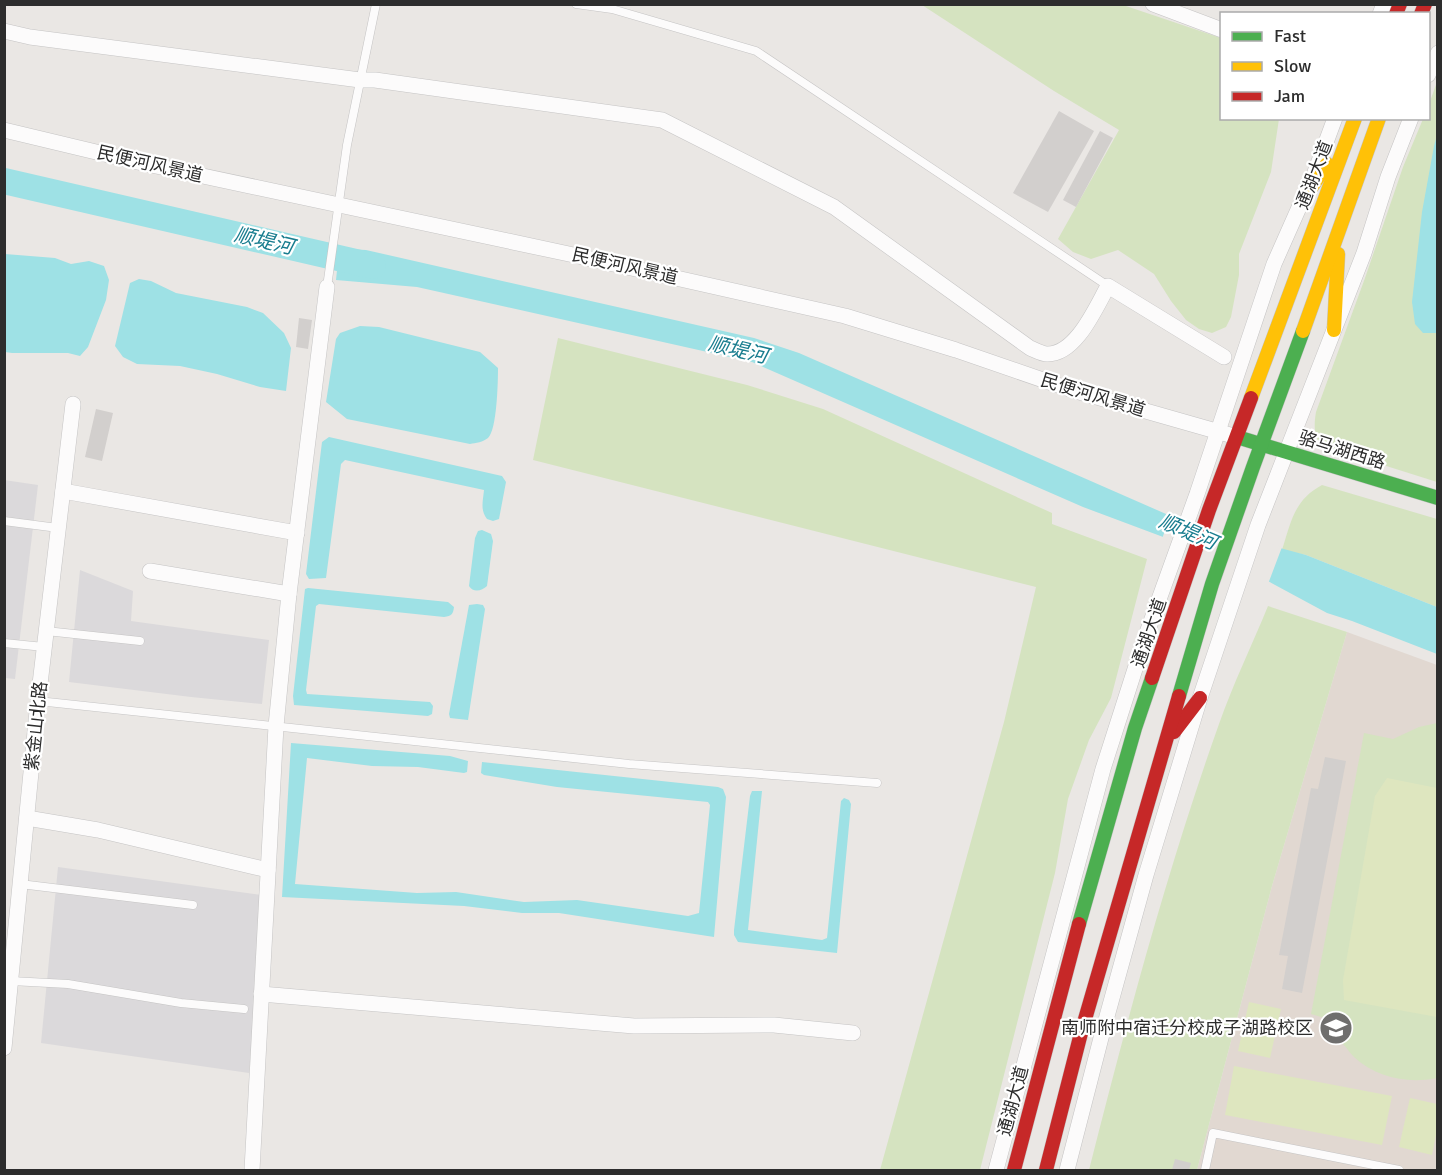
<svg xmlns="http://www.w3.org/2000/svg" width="1442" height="1175" font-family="Signika,'Noto Sans SC',sans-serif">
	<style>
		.industrial { fill: #dbd9db }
		.education { fill: #e1d8d1 }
		.green { fill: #d5e3c0 }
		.pitch { fill: #dee6bf }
		.water { fill: #9ee1e5 }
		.pier { fill: #eae7e4 }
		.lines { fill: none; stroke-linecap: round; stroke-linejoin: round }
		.river { stroke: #9ee1e5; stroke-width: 26 }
		.building { fill: #d2cfcd }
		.lane-casing { stroke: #c5c4c4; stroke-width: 9 }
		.street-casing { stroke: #c5c4c4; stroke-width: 16 }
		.fast-casing { stroke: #c5c4c4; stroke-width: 15 }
		.slow-casing { stroke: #c5c4c4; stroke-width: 15 }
		.jam-casing { stroke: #c5c4c4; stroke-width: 15 }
		.lane { stroke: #fcfbfb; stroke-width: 8 }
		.street { stroke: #fcfbfb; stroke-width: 15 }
		.fast { stroke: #4caf50; stroke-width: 14 }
		.slow { stroke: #ffc107; stroke-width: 14 }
		.jam { stroke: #c62828; stroke-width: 14 }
		.labels { text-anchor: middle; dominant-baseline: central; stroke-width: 4.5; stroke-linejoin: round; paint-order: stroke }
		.street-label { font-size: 18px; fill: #2d2d2d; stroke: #fff }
		.poi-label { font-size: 18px; fill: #2d2d2d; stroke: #fff; text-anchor: end }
		.water-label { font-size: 20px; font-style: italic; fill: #197d8f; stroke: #fff }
	</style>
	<rect width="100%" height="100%" fill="#eae7e4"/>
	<g class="industrial">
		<path d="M 4,480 L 38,485 L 15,679 L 5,678 Z"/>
		<path d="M 80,570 L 133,591 L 131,621 L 269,640 L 262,704 L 191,697 L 69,682 Z"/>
		<path d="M 58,867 L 262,895 L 260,947 L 249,1073 L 41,1043 Z"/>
	</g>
	<path class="education" d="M 1347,632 L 1437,665 L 1437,1170 L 1197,1170 L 1272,886 Z"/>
	<g class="green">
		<path d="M 922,5 L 1123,5 L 1221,38 L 1222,118 L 1279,119 L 1271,172 L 1239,254 L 1239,275 L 1231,317 L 1226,327 L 1212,333 L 1199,329 L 1186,320 L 1171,301 L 1154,274 L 1118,250 L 1091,259 L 1073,252 L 1058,239 L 1119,130 L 1054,91 Z"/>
		<path d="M 1437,82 L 1437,482 L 1323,446 C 1313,438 1314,424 1316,412 L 1365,278 L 1403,167 L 1423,119 L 1428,118 L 1429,104 Z"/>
		<path d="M 558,338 L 747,385 L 823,409 L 1052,513 L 1052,524 L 1147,559 L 1111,698 L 1089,740 L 1068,799 L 1055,873 L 980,1170 L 880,1170 L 1004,722 L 1036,587 L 533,460 Z"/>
		<path d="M 1322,485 L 1437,519 L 1437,607 L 1306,555 L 1282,550 C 1291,522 1294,500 1322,485 Z"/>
		<path d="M 1268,606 L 1347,632 L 1272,886 L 1197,1170 L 1089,1170 C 1127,1020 1167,870 1219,724 C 1233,684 1252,645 1268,606 Z"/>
		<path d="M 1437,723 L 1437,1078 C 1409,1084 1376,1078 1354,1057 C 1350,1053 1346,1047 1342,1043 C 1336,1035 1331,1029 1328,1019 L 1311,1014 L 1364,733 L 1393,739 L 1419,727 Z"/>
	</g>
	<g class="pitch">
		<path d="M 1387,778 L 1437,788 L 1437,1017 L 1344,1000 L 1343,980 L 1375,796 Z"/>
		<path d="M 1249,1002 L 1281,1009 L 1270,1058 L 1238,1051 Z"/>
		<path d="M 1234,1066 L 1392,1096 L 1382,1145 L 1225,1115 Z"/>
		<path d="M 1410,1098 L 1437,1104 L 1437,1130 L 1432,1155 L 1399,1147 Z"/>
	</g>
	<g class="water">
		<path d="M 1437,135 L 1438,333 L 1423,333 L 1415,324 L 1412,302 L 1422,212 L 1434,146 Z"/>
		<path d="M 346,249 L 366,250 L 754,338 L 799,353 L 1182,521 L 1306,555 L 1437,607 L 1437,654 L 1352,621 L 1327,613 L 1238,565 L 1083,507 L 752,362 L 417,287 L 336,280 L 339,251 Z"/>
		<path d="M 5,254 L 55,258 L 71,264 L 89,261 L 104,266 L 109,280 L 106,300 L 88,347 L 80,356 L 68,353 L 12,353 L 5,352 Z"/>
		<path d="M 139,279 L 151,281 L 176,293 L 247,307 L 263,313 L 284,333 L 291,348 L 286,391 L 260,387 L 217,374 L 180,366 L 137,364 L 123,357 L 115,346 L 130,283 Z"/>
		<path d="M 360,326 L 379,327 L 480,352 L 498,368 C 498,382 497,430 488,438 C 483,442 476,443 470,444 L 347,419 L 326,402 L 336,339 L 340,333 Z"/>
		<path d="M 329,437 L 502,476 L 506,482 L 499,519 L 493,521 L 487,519 C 480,510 483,501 484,490 L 345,460 L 341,464 L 326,578 L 309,579 L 306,574 L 322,442 Z"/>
		<path d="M 482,530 L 491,534 L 493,541 L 487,586 C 482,591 473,593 469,586 L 475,538 L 478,531 Z"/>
		<path d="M 308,588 L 448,602 L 454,607 C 453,614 452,616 444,617 L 319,604 L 316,606 L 306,690 L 307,694 L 430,702 L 433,706 L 432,714 L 428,716 L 294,705 L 293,696 L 305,589 Z"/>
		<path d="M 477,604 L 483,605 L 485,609 L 468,720 L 450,718 L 449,714 L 469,605 Z"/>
		<path d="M 291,743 L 450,756 L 468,761 L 467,772 L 464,773 L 418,767 L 372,766 L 307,758 L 295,884 L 417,893 L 456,892 L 524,902 L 577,900 L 688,916 L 699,913 L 710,805 L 708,802 L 557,787 L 484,775 L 481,773 L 482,762 L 718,787 L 723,789 L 726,797 L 714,937 L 559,913 L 522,913 L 464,906 L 282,897 Z"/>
		<path d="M 752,791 L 762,791 L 748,930 L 822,940 L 827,938 L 841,801 L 844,798 L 849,800 L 851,804 L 837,953 L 738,942 L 734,935 L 734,930 L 750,796 Z"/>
	</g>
	<path class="pier" d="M 1171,513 L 1183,518 L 1282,547 L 1268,584 L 1237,567 L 1162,539 Z"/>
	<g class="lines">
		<path class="river" d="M 4,181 L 373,266"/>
	</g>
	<g class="building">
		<path d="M 1059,111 L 1094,131 L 1048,212 L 1013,193 Z"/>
		<path d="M 1100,131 L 1113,138 L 1076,207 L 1063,200 Z"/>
		<path d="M 299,318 L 312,320 L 308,349 L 296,347 Z"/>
		<path d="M 96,409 L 113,413 L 102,461 L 85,457 Z"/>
		<path d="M 1325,757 L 1346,761 L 1302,993 L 1282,989 L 1288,956 L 1279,955 L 1311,788 L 1318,789 Z"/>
		<path d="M 1175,1159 L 1191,1163 L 1189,1170 L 1172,1170 Z"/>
	</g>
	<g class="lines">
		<defs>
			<g id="lane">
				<path d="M 576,4 L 612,9 L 756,51 L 1108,286"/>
				<path d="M 327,287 L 347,145 L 376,4"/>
				<path d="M 4,521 L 58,528"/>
				<path d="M 46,631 L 140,641"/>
				<path d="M 4,643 L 44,647"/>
				<path d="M 38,701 L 629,764 L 877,783"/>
				<path d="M 20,884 L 193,905"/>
				<path d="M 11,981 L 68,984 L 181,1003 L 244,1009"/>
				<path d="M 1205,1170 L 1213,1133 L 1399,1170"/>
			</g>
			<g id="street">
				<path d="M 1153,4 L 1222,30"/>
				<path d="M 1380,14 L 1384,4"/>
				<path d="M 4,31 L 30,37 L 360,80 L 375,80 L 662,120 L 834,207 L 1030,348 C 1035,350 1042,354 1047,354 C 1076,355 1096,307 1108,286 L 1224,357"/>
				<path d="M 1428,75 L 1438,53"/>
				<path d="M 4,130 L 142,163 L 569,254 L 845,316 L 956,350 L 1072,390 L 1237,437"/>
				<path d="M 1315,172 L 1335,118"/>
				<path d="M 63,491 L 297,533"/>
				<path d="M 150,571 L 289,594"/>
				<path d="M 27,818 L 98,830 L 268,870"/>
				<path d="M 261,994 L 634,1026 L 774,1025 L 853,1033"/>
				<path d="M 4,1048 L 38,701 L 73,404"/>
				<path d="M 252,1170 L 276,726 L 289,594 L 327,287"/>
				<path d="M 996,1170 L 1103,769 L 1144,641 L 1197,494 L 1274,264 L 1305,194"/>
				<path d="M 1067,1170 L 1101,1038 L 1146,875 L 1200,698 L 1258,525 L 1364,253 L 1388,177 L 1411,118"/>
			</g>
			<g id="fast">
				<path d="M 1237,437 L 1438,498"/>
				<path d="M 1179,696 L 1212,584 L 1253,467 L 1303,331"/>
				<path d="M 1079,924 L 1135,728 L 1152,678"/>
			</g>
			<g id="slow">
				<path d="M 1302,201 L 1327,164"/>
				<path d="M 1334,330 L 1338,254"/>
				<path d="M 1303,331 L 1379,118"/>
				<path d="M 1251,398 L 1355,118"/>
			</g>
			<g id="jam">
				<path d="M 1396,14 L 1400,4"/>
				<path d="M 1421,14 L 1425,4"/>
				<path d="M 1152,678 L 1209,510 L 1251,398"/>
				<path d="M 1174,732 L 1200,698"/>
				<path d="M 1014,1170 L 1079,924"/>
				<path d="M 1046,1170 L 1081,1033 L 1179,696"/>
			</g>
		</defs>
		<use href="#lane" class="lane-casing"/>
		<use href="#street" class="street-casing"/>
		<use href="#fast" class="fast-casing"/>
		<use href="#slow" class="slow-casing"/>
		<use href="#jam" class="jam-casing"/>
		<use href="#lane" class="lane"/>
		<use href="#street" class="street"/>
		<use href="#fast" class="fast"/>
		<use href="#slow" class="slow"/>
		<use href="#jam" class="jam"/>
	</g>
	<defs>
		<symbol id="school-disc" viewBox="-11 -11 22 22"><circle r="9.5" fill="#6f6e6d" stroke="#fff"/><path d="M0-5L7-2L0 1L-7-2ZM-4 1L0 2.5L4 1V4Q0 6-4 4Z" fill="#fff"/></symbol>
	</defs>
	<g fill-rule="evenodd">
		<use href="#school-disc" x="1317" y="1009" width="38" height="38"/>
	</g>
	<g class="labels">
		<g class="street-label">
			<text transform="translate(150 164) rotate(13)">民便河风景道</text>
			<text transform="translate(1314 175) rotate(-69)">通湖大道</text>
			<text transform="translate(625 266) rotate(13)">民便河风景道</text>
			<text transform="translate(1093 395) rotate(17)">民便河风景道</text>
			<text transform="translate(1342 450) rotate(17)">骆马湖西路</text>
			<text transform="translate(1149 633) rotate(-71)">通湖大道</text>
			<text transform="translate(36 726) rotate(-84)">紫金山北路</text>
			<text transform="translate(1013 1101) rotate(-75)">通湖大道</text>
		</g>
		<g class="poi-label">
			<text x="1313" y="1028">南师附中宿迁分校成子湖路校区</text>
		</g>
		<g class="water-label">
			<text transform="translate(264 241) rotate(13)">顺堤河</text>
			<text transform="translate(738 350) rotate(13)">顺堤河</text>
			<text transform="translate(1188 532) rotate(23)">顺堤河</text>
		</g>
	</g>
	<rect width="1442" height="1175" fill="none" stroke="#2d2d2d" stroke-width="12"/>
	<rect x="1220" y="12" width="210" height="108" fill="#ffffff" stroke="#ababab" stroke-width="1.5"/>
	<rect x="1232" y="32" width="30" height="9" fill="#4caf50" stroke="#ababab" stroke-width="1.5"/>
	<text x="1274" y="42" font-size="18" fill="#2d2d2d">Fast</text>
	<rect x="1232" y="62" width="30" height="9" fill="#ffc107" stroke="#ababab" stroke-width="1.5"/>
	<text x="1274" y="72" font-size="18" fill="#2d2d2d">Slow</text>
	<rect x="1232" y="92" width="30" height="9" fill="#c62828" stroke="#ababab" stroke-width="1.5"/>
	<text x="1274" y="102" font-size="18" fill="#2d2d2d">Jam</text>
</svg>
